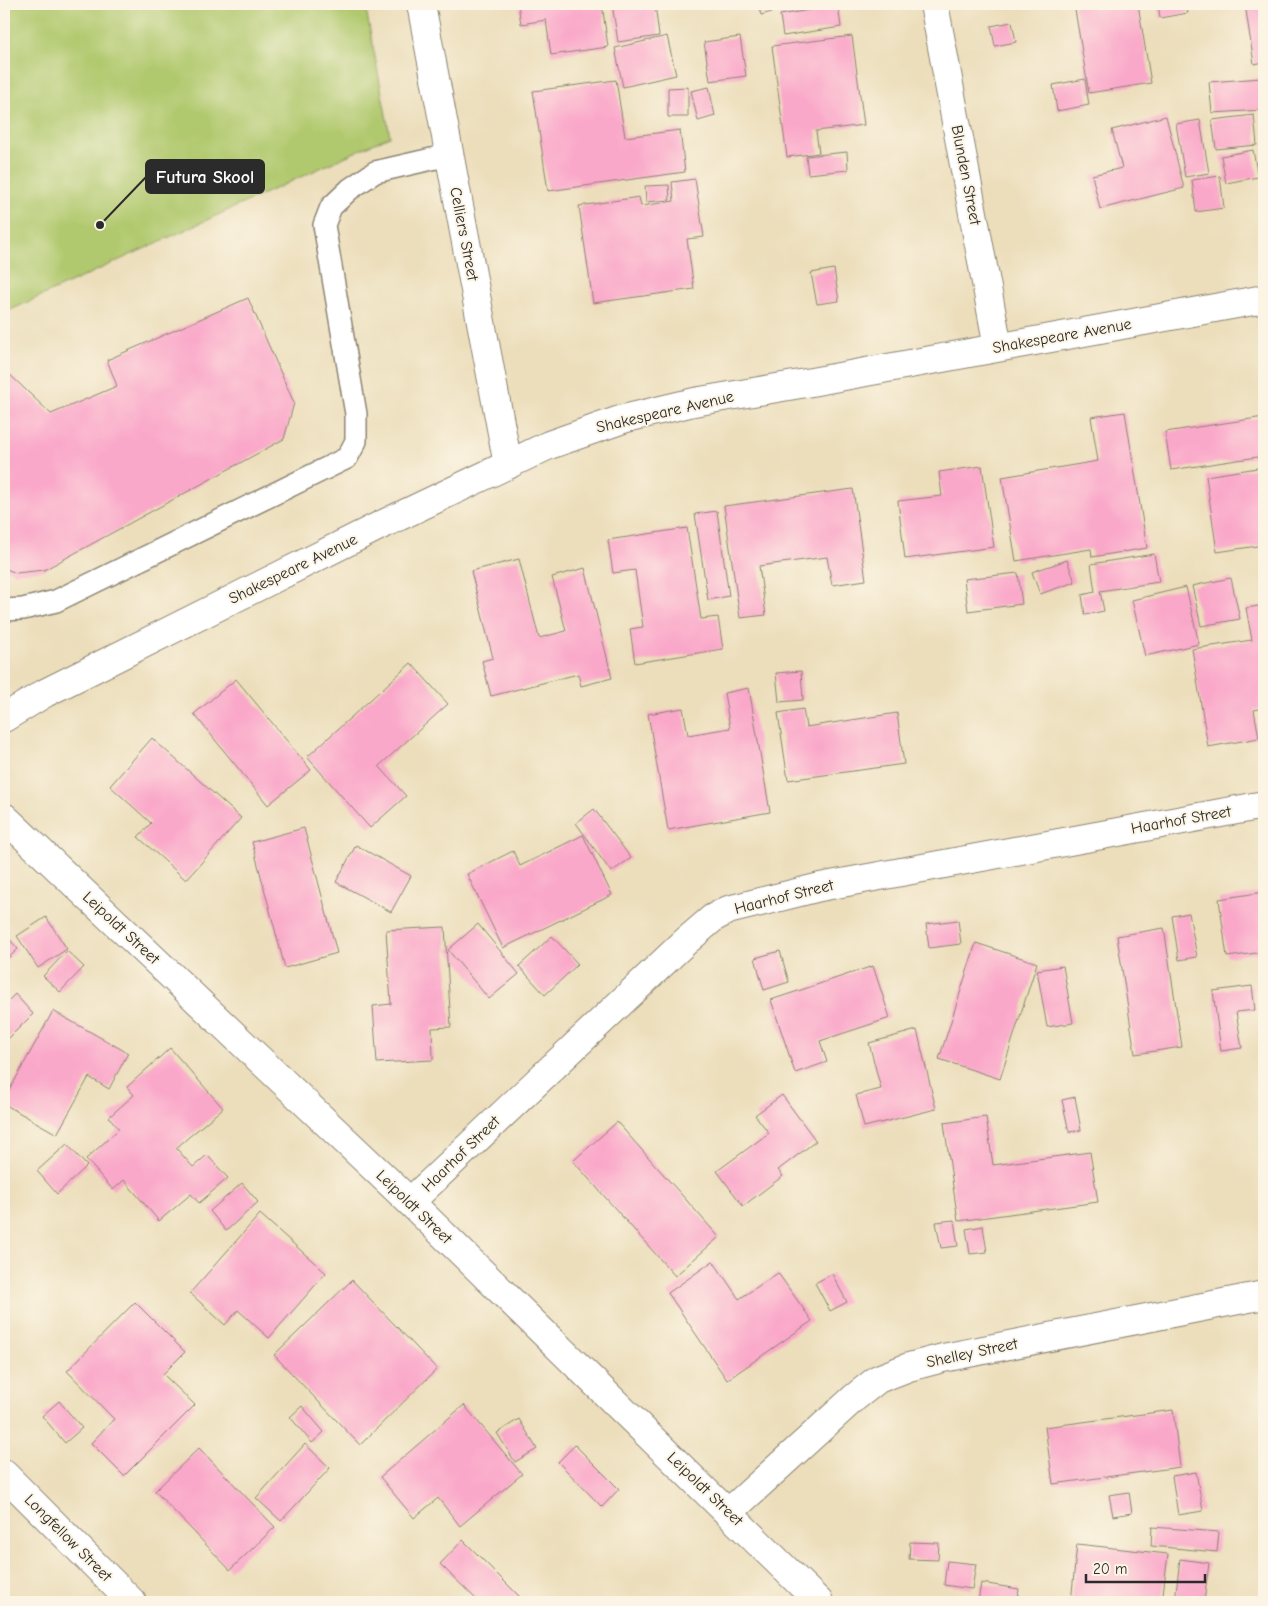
<svg xmlns="http://www.w3.org/2000/svg" width="1268" height="1606" font-family="'Comic Neue',sans-serif">
	<style>
		.green { fill: #b1c96e; stroke: #6e7a4c }
		.building { fill: #faa8c9 }
		.lines { fill: none; stroke-linecap: round; stroke-linejoin: round }
		.service-casing { stroke: #8c8473; stroke-width: 24 }
		.minor-casing { stroke: #8c8473; stroke-width: 30 }
		.tertiary-casing { stroke: #8c8473; stroke-width: 30 }
		.service { stroke: #fff; stroke-width: 21 }
		.minor { stroke: #fff; stroke-width: 28 }
		.tertiary { stroke: #fff; stroke-width: 28 }
		.labels { text-anchor: middle; dominant-baseline: central; stroke-width: 4; stroke-linejoin: round; paint-order: stroke }
		.street-label { font-size: 16px; fill: #2b2b2b; stroke: #fcf5e5 }
		.leader { fill: none; stroke: #2b2b2b; stroke-width: 2 }
		.callout-dot { fill: #2b2b2b; stroke: #fcf5e5; stroke-width: 2 }
		.callout { fill: #2b2b2b; stroke: #2b2b2b; stroke-width: 2 }
		.callout-label { font-size: 18px; text-anchor: middle; font-weight: bold; fill: #fff }
	</style>
	<rect width="100%" height="100%" fill="#fcf5e5"/>
	<filter id="ink" filterUnits="userSpaceOnUse"><feTurbulence type="fractalNoise" baseFrequency=".02" numOctaves="2"/><feDisplacementMap in="SourceGraphic" scale="10" xChannelSelector="R" yChannelSelector="G"/><feConvolveMatrix kernelMatrix="1 2 1 2 8 2 1 2 1" color-interpolation-filters="sRGB"/></filter>
	<filter id="wash" filterUnits="userSpaceOnUse"><feTurbulence type="fractalNoise" baseFrequency=".0096" numOctaves="4" result="noise"/><feDisplacementMap in="SourceGraphic" scale="20" xChannelSelector="R" yChannelSelector="G"/><feGaussianBlur stdDeviation="1.12" result="paint"/><feColorMatrix in="noise" values="0 0 0 0 0 0 0 0 0 0 0 0 0 0 0 0 0 1.4 0 .05"/><feComposite in="paint" operator="in"/></filter>
	<g filter="url(#wash)">
		<rect width="100%" height="100%" fill="#ecdebb"/>
		<path class="green" d="M 4,4 L 365,4 L 390,136 L 4,313 Z"/>
		<g id="blocks">
			<g class="building">
				<path d="M 518,4 L 602,4 L 608,47 L 551,55 L 546,20 L 521,24 Z"/>
				<path d="M 612,4 L 655,4 L 659,36 L 618,42 Z"/>
				<path d="M 758,4 L 799,4 L 761,15 Z"/>
				<path d="M 1074,4 L 1138,4 L 1151,83 L 1089,93 Z"/>
				<path d="M 1158,4 L 1186,4 L 1188,13 L 1160,18 Z"/>
				<path d="M 1245,4 L 1264,4 L 1264,62 L 1254,64 Z"/>
				<path d="M 838,5 L 841,27 L 783,36 L 780,15 Z"/>
				<path d="M 1012,22 L 1016,42 L 995,46 L 991,26 Z"/>
				<path d="M 667,36 L 676,75 L 623,87 L 615,48 Z"/>
				<path d="M 852,36 L 864,125 L 816,131 L 819,153 L 787,157 L 772,46 Z"/>
				<path d="M 740,37 L 746,76 L 710,81 L 704,42 Z"/>
				<path d="M 1261,78 L 1264,110 L 1212,113 L 1209,82 Z"/>
				<path d="M 1085,79 L 1089,105 L 1057,111 L 1053,85 Z"/>
				<path d="M 616,80 L 625,137 L 680,130 L 685,172 L 548,191 L 533,91 Z"/>
				<path d="M 688,87 L 688,117 L 668,117 L 668,88 Z"/>
				<path d="M 709,87 L 715,116 L 698,121 L 691,91 Z"/>
				<path d="M 1254,115 L 1257,145 L 1216,149 L 1212,120 Z"/>
				<path d="M 1166,116 L 1184,188 L 1100,209 L 1092,175 L 1122,168 L 1112,130 Z"/>
				<path d="M 1200,120 L 1209,173 L 1185,177 L 1176,124 Z"/>
				<path d="M 1253,150 L 1258,177 L 1226,183 L 1221,156 Z"/>
				<path d="M 847,152 L 848,170 L 808,174 L 806,156 Z"/>
				<path d="M 1220,176 L 1224,208 L 1196,212 L 1192,180 Z"/>
				<path d="M 695,179 L 704,237 L 687,239 L 694,289 L 593,303 L 579,206 L 639,197 L 641,206 L 674,201 L 672,182 Z"/>
				<path d="M 669,185 L 670,200 L 646,202 L 645,186 Z"/>
				<path d="M 834,269 L 839,301 L 817,304 L 811,273 Z"/>
				<path d="M 248,298 L 294,403 L 284,439 L 44,570 L 16,573 L 4,568 L 4,369 L 51,414 L 117,386 L 107,360 Z"/>
				<path d="M 1125,412 L 1147,548 L 1092,557 L 1091,549 L 1016,561 L 1002,477 L 1098,461 L 1091,417 Z"/>
				<path d="M 1264,417 L 1264,456 L 1171,470 L 1165,432 Z"/>
				<path d="M 982,466 L 994,547 L 905,559 L 898,501 L 942,496 L 939,472 Z"/>
				<path d="M 1264,467 L 1264,545 L 1217,552 L 1206,476 Z"/>
				<path d="M 853,489 L 866,580 L 832,585 L 827,557 L 759,566 L 766,615 L 740,618 L 724,506 Z"/>
				<path d="M 717,511 L 729,596 L 708,600 L 695,514 Z"/>
				<path d="M 687,528 L 701,619 L 718,617 L 723,649 L 635,663 L 630,629 L 643,627 L 635,570 L 613,573 L 608,540 Z"/>
				<path d="M 1154,554 L 1159,582 L 1100,591 L 1104,611 L 1085,615 L 1082,595 L 1095,592 L 1091,564 Z"/>
				<path d="M 519,559 L 539,638 L 566,631 L 552,577 L 585,568 L 612,678 L 581,686 L 578,674 L 491,696 L 482,661 L 493,658 L 471,571 Z"/>
				<path d="M 1067,560 L 1075,582 L 1040,594 L 1032,572 Z"/>
				<path d="M 1018,573 L 1022,604 L 968,611 L 964,579 Z"/>
				<path d="M 1231,578 L 1240,619 L 1201,626 L 1192,586 Z"/>
				<path d="M 1186,587 L 1199,644 L 1145,656 L 1132,600 Z"/>
				<path d="M 1264,605 L 1264,708 L 1254,710 L 1259,738 L 1208,747 L 1192,649 L 1252,640 L 1246,608 Z"/>
				<path d="M 411,663 L 448,704 L 379,766 L 406,796 L 370,828 L 307,757 Z"/>
				<path d="M 801,671 L 803,700 L 779,702 L 776,673 Z"/>
				<path d="M 236,679 L 311,770 L 268,805 L 194,714 Z"/>
				<path d="M 749,688 L 770,812 L 668,830 L 648,714 L 683,708 L 688,735 L 730,728 L 724,693 Z"/>
				<path d="M 803,709 L 806,727 L 897,713 L 904,764 L 788,780 L 778,713 Z"/>
				<path d="M 152,738 L 241,818 L 186,880 L 138,837 L 151,823 L 110,786 Z"/>
				<path d="M 594,809 L 631,858 L 611,872 L 576,823 Z"/>
				<path d="M 304,828 L 337,953 L 285,968 L 252,842 Z"/>
				<path d="M 583,835 L 612,895 L 503,948 L 467,874 L 513,851 L 520,866 Z"/>
				<path d="M 356,845 L 411,876 L 391,912 L 336,882 Z"/>
				<path d="M 1264,892 L 1264,952 L 1227,957 L 1219,899 Z"/>
				<path d="M 1189,913 L 1197,957 L 1179,960 L 1172,916 Z"/>
				<path d="M 46,917 L 67,949 L 38,968 L 17,936 Z"/>
				<path d="M 958,920 L 961,944 L 929,948 L 926,924 Z"/>
				<path d="M 478,924 L 519,974 L 489,999 L 448,950 Z"/>
				<path d="M 445,927 L 451,1027 L 432,1028 L 433,1060 L 377,1063 L 373,1006 L 391,1004 L 386,930 Z"/>
				<path d="M 1164,928 L 1182,1047 L 1135,1054 L 1117,936 Z"/>
				<path d="M 4,933 L 18,949 L 4,962 Z"/>
				<path d="M 552,936 L 578,964 L 545,995 L 519,966 Z"/>
				<path d="M 976,943 L 1037,963 L 1000,1079 L 939,1059 Z"/>
				<path d="M 67,951 L 84,967 L 60,992 L 43,976 Z"/>
				<path d="M 780,951 L 789,982 L 764,990 L 755,958 Z"/>
				<path d="M 873,966 L 890,1018 L 820,1041 L 827,1062 L 795,1073 L 771,1000 Z"/>
				<path d="M 1063,966 L 1073,1023 L 1047,1027 L 1037,970 Z"/>
				<path d="M 1252,986 L 1255,1010 L 1236,1012 L 1242,1048 L 1221,1051 L 1213,991 Z"/>
				<path d="M 15,994 L 33,1014 L 4,1043 L 4,1005 Z"/>
				<path d="M 53,1011 L 128,1053 L 109,1089 L 89,1077 L 57,1134 L 4,1104 L 4,1100 Z"/>
				<path d="M 917,1030 L 936,1109 L 864,1127 L 856,1095 L 881,1089 L 869,1043 Z"/>
				<path d="M 170,1048 L 223,1108 L 176,1148 L 193,1167 L 207,1155 L 228,1178 L 199,1203 L 191,1194 L 159,1221 L 124,1180 L 113,1190 L 86,1159 L 119,1129 L 109,1117 L 134,1095 L 127,1087 Z"/>
				<path d="M 782,1095 L 816,1141 L 778,1170 L 783,1176 L 743,1206 L 717,1171 L 769,1133 L 755,1115 Z"/>
				<path d="M 1075,1097 L 1081,1130 L 1069,1132 L 1062,1100 Z"/>
				<path d="M 986,1117 L 993,1165 L 1090,1152 L 1098,1202 L 958,1221 L 944,1123 Z"/>
				<path d="M 617,1122 L 719,1237 L 675,1276 L 573,1161 Z"/>
				<path d="M 67,1144 L 87,1166 L 57,1194 L 37,1171 Z"/>
				<path d="M 242,1183 L 258,1202 L 226,1231 L 210,1211 Z"/>
				<path d="M 260,1214 L 326,1273 L 269,1338 L 238,1310 L 225,1325 L 190,1293 Z"/>
				<path d="M 954,1220 L 958,1246 L 941,1248 L 936,1222 Z"/>
				<path d="M 983,1226 L 987,1252 L 970,1254 L 966,1229 Z"/>
				<path d="M 713,1261 L 739,1299 L 778,1273 L 812,1321 L 727,1380 L 668,1293 Z"/>
				<path d="M 832,1274 L 847,1302 L 830,1311 L 815,1283 Z"/>
				<path d="M 352,1280 L 437,1369 L 360,1445 L 274,1355 Z"/>
				<path d="M 135,1302 L 185,1352 L 163,1374 L 195,1405 L 124,1476 L 91,1443 L 114,1419 L 67,1371 Z"/>
				<path d="M 59,1401 L 82,1428 L 65,1443 L 42,1416 Z"/>
				<path d="M 464,1405 L 522,1474 L 460,1526 L 438,1498 L 414,1518 L 380,1477 Z"/>
				<path d="M 302,1406 L 324,1432 L 312,1443 L 290,1417 Z"/>
				<path d="M 1173,1410 L 1180,1467 L 1053,1484 L 1045,1427 Z"/>
				<path d="M 519,1419 L 537,1449 L 515,1462 L 497,1433 Z"/>
				<path d="M 305,1444 L 330,1468 L 281,1521 L 256,1498 Z"/>
				<path d="M 575,1445 L 619,1489 L 602,1507 L 558,1462 Z"/>
				<path d="M 199,1448 L 275,1527 L 230,1570 L 155,1491 Z"/>
				<path d="M 1196,1472 L 1203,1511 L 1178,1515 L 1172,1476 Z"/>
				<path d="M 1129,1492 L 1132,1513 L 1113,1516 L 1109,1495 Z"/>
				<path d="M 1152,1527 L 1219,1532 L 1217,1552 L 1151,1546 Z"/>
				<path d="M 463,1540 L 525,1602 L 479,1602 L 440,1564 Z"/>
				<path d="M 910,1542 L 939,1543 L 938,1560 L 909,1559 Z"/>
				<path d="M 1077,1544 L 1168,1554 L 1162,1602 L 1071,1602 Z"/>
				<path d="M 1180,1559 L 1209,1563 L 1204,1602 L 1175,1600 Z"/>
				<path d="M 947,1561 L 976,1564 L 972,1589 L 944,1585 Z"/>
				<path d="M 981,1583 L 1019,1589 L 1017,1602 L 978,1602 Z"/>
			</g>
		</g>
	</g>
	<g filter="url(#ink)">
		<use href="#blocks" fill-opacity="0" stroke="#8c8473" stroke-width="1"/>
		<g class="lines">
			<defs>
				<path id="service" d="M 4,610 L 23,609 L 56,601 L 347,458 L 356,441 L 356,414 L 324,225 L 331,207 L 350,189 L 375,172 L 449,155"/>
				<g id="minor">
					<path d="M 421,4 L 508,465"/>
					<path d="M 934,4 L 998,347"/>
					<path d="M 4,817 L 410,1202 L 819,1602"/>
					<path d="M 410,1202 L 685,942 L 713,918 L 728,910 L 820,887 L 1264,805"/>
					<path d="M 4,1474 L 132,1602"/>
					<path d="M 729,1512 L 854,1398 L 878,1379 L 909,1367 L 943,1358 L 1264,1295"/>
				</g>
				<path id="tertiary" d="M 4,718 L 45,693 L 379,526 L 549,445 L 623,419 L 694,402 L 806,383 L 1264,299"/>
			</defs>
			<use href="#service" class="service-casing"/>
			<use href="#minor" class="minor-casing"/>
			<use href="#tertiary" class="tertiary-casing"/>
			<use href="#service" class="service"/>
			<use href="#minor" class="minor"/>
			<use href="#tertiary" class="tertiary"/>
		</g>
	</g>
	<g class="labels">
		<g class="street-label">
			<text transform="translate(966 175) rotate(79)">Blunden Street</text>
			<text transform="translate(464 234) rotate(79)">Celliers Street</text>
			<text transform="translate(1062 336) rotate(-10)">Shakespeare Avenue</text>
			<text transform="translate(665 412) rotate(-13)">Shakespeare Avenue</text>
			<text transform="translate(293 569) rotate(-26)">Shakespeare Avenue</text>
			<text transform="translate(1181 820) rotate(-10)">Haarhof Street</text>
			<text transform="translate(784 897) rotate(-14)">Haarhof Street</text>
			<text transform="translate(121 928) rotate(43)">Leipoldt Street</text>
			<text transform="translate(461 1154) rotate(-44)">Haarhof Street</text>
			<text transform="translate(414 1207) rotate(44)">Leipoldt Street</text>
			<text transform="translate(972 1353) rotate(-12)">Shelley Street</text>
			<text transform="translate(705 1489) rotate(44)">Leipoldt Street</text>
			<text transform="translate(68 1538) rotate(45)">Longfellow Street</text>
		</g>
	</g>
	<path class="leader" d="M100 225L146 177"/>
	<circle class="callout-dot" cx="100" cy="225" r="5"/>
	<rect class="callout" x="146" y="160" width="118" height="33" rx="5"/>
	<g class="callout-label">
		<text x="205" y="183">Futura Skool</text>
	</g>
	<rect width="1268" height="1606" fill="none" stroke="#fcf5e5" stroke-width="20"/>
	<path d="M1086 1574v8h119v-8" fill="none" stroke="#2b2b2b" stroke-width="2.5"/>
	<text x="1093" y="1574" font-size="15" fill="#2b2b2b" stroke="#fcf5e5" stroke-width="4" paint-order="stroke">20 m</text>
</svg>
